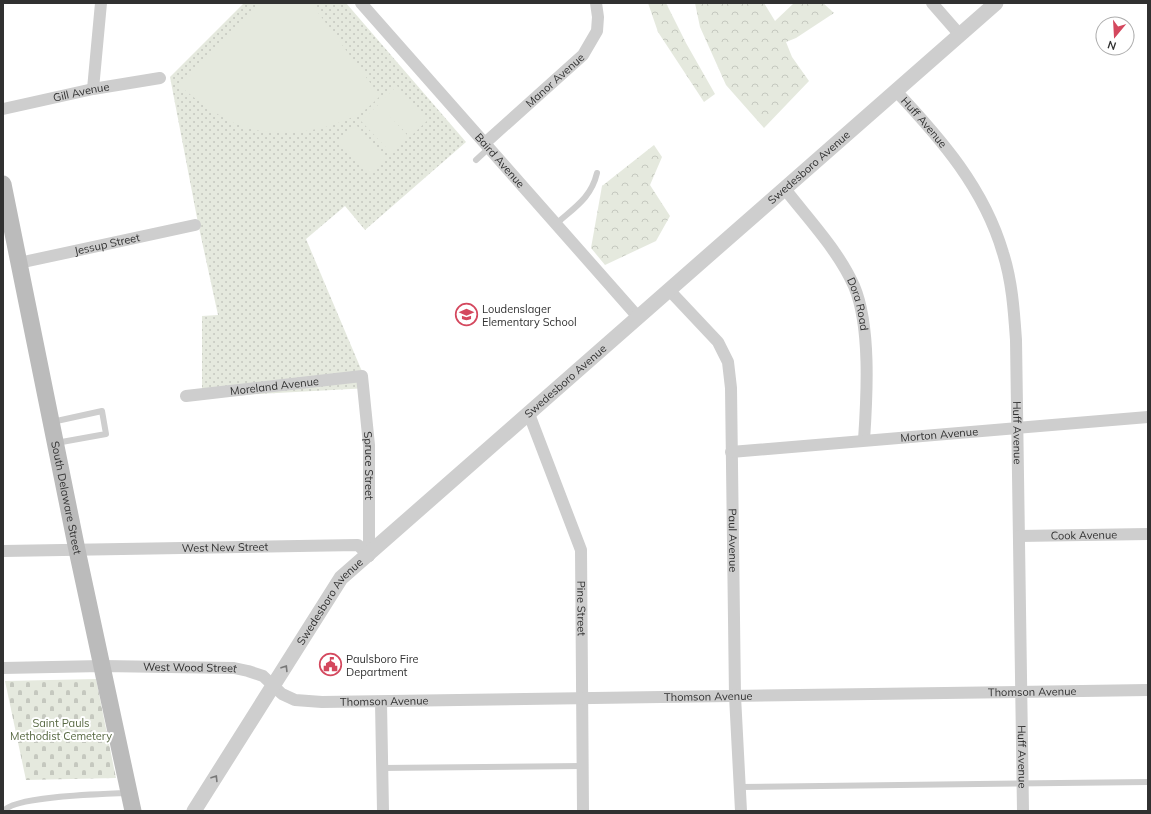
<svg xmlns="http://www.w3.org/2000/svg" width="1151" height="814" font-family="Mulish,sans-serif">
	<style>
		.grass { fill: url(#grass-dots) }
		.forest { fill: url(#forest-crowns) }
		.cemetery { fill: url(#cemetery-stones) }
		.garden { fill: #e5e9de }
		.lines { fill: none; stroke-linecap: round; stroke-linejoin: round }
		.service { stroke: #cecece; stroke-width: 6 }
		.minor { stroke: #cecece; stroke-width: 12 }
		.tertiary { stroke: #cecece; stroke-width: 15 }
		.secondary { stroke: #bbb; stroke-width: 17 }
		.oneway { stroke: #787878 }
		.labels { text-anchor: middle; dominant-baseline: central; stroke-width: 4; stroke-linejoin: round; paint-order: stroke }
		.street-label { font-size: 11px; fill: #313131; stroke: #fff }
		.poi-label { font-size: 11px; fill: #313131; stroke: #fff; text-anchor: start }
		.park-label { font-size: 11px; fill: #586943; stroke: #fff }
	</style>
	<defs>
		<pattern id="grass-dots" width="8" height="8" patternUnits="userSpaceOnUse"><rect width="8" height="8" fill="#e5e9de"/><path d="M2 2h.1M6 6h.1" fill="none" stroke="#c5c8bf" stroke-width="1.8" stroke-linecap="round"/></pattern>
		<pattern id="forest-crowns" width="20" height="18" patternUnits="userSpaceOnUse"><rect width="20" height="18" fill="#e5e9de"/><path d="M2 6a3 3 0 1 1 6 0M12 15a3 3 0 1 1 6 0" fill="none" stroke="#c5c8bf"/></pattern>
		<pattern id="cemetery-stones" width="16" height="16" patternUnits="userSpaceOnUse"><rect width="16" height="16" fill="#e5e9de"/><path d="M2 7V4a2 2 0 0 1 4 0v3zM10 15v-3a2 2 0 0 1 4 0v3z" fill="#c5c8bf"/></pattern>
	</defs>
	<rect width="100%" height="100%" fill="#fff"/>
	<path class="grass" d="M 244,3 L 346,3 L 466,142 L 365,230 L 345,206 L 306,239 L 369,388 L 202,397 L 202,316 L 218,315 L 198,223 L 170,77 Z"/>
	<g class="forest">
		<path d="M 648,3 L 666,3 L 686,43 L 715,94 L 704,102 L 658,32 Z"/>
		<path d="M 695,3 L 764,3 L 775,21 L 794,3 L 823,3 L 834,13 L 796,38 L 786,42 L 792,57 L 809,81 L 764,128 L 726,85 L 700,27 Z"/>
		<path d="M 654,145 L 662,157 L 650,185 L 670,216 L 656,241 L 605,265 L 591,248 L 602,186 Z"/>
	</g>
	<path class="cemetery" d="M 96,679 L 116,778 L 26,780 L 5,681 Z"/>
	<g class="garden">
		<path d="M 259,3 L 311,3 L 380,96 C 374,102 368,108 362,112 C 328,132 278,139 241,126 C 218,117 199,102 180,86 Z"/>
		<path d="M 397,86 L 428,120 L 411,136 L 380,102 Z"/>
		<path d="M 379,104 L 409,137 L 392,154 L 361,121 Z"/>
		<path d="M 356,125 L 387,158 L 369,175 L 337,142 Z"/>
	</g>
	<g class="lines">
		<g class="service">
			<path d="M 476,160 L 489,148"/>
			<path d="M 556,224 C 575,207 591,198 597,173"/>
			<path d="M 52,422 L 102,411 L 106,434 L 56,443"/>
			<path d="M 382,768 L 582,766"/>
			<path d="M 740,787 L 1148,782"/>
			<path d="M 4,811 C 14,796 106,794 127,793"/>
		</g>
		<g class="minor">
			<path id="s1" d="M 361,3 L 638,317"/>
			<path d="M 932,3 L 960,35"/>
			<path d="M 93,89 L 101,3"/>
			<path id="s2" d="M 896,91 C 941,139 984,188 1003,253 C 1012,281 1014,311 1016,340 L 1023,811"/>
			<path id="s3" d="M 3,109 L 93,89 L 160,78"/>
			<path id="s4" d="M 485,143 L 583,55 L 597,31 L 598,17 L 596,3"/>
			<path id="s5" d="M 785,189 C 809,220 838,250 854,286 C 871,326 867,396 864,440"/>
			<path id="s6" d="M 19,263 L 195,225"/>
			<path id="s7" d="M 670,291 L 718,342 L 728,362 L 731,388 L 735,696 L 741,811"/>
			<path id="s8" d="M 186,396 L 362,376 L 369,445 L 369,556"/>
			<path id="s9" d="M 529,414 L 581,550 L 583,811"/>
			<path id="s10" d="M 731,452 L 1148,417"/>
			<path id="s11" d="M 1019,536 L 1148,534"/>
			<path id="s12" d="M 3,551 L 358,545 L 369,556"/>
			<path id="s13" d="M 3,668 L 102,666 L 234,668 L 248,671 L 263,676 L 282,694 L 295,700 L 322,702 L 1148,690"/>
			<path d="M 381,703 L 383,811"/>
		</g>
		<path class="tertiary" id="s14" d="M 194,811 L 341,578 L 996,3"/>
		<path class="secondary" id="s15" d="M 3,184 L 77,550 L 133,811"/>
	</g>
	<defs><path id="oneway-chevron" d="M-2-3.5L2.5 0L-2 3.5" fill="none" stroke-width="1.6" stroke-linecap="round" stroke-linejoin="round"/></defs>
	<g class="oneway">
		<use href="#oneway-chevron" transform="translate(285 668) rotate(-58)"/>
		<use href="#oneway-chevron" transform="translate(215 778) rotate(-58)"/>
	</g>
	<defs>
		<symbol id="school-ring" viewBox="-11 -11 22 22"><circle r="9.5" fill="#fff" stroke="#d4485e" stroke-width="1.5"/><path d="M0-5L7-2L0 1L-7-2ZM-4 1L0 2.5L4 1V4Q0 6-4 4Z" fill="#d4485e"/></symbol>
		<symbol id="civic-ring" viewBox="-11 -11 22 22"><circle r="9.5" fill="#fff" stroke="#d4485e" stroke-width="1.5"/><path d="M-.6-6.5H3V-4.5H.6V-3L4-1V1h2V6H-6V1h2V-1L-.6-3ZM-1.2 2.5V6h2.4V2.5Z" fill="#d4485e"/></symbol>
	</defs>
	<g fill-rule="evenodd">
		<use href="#school-ring" x="454" y="302" width="25" height="25"/>
		<use href="#civic-ring" x="318" y="652" width="25" height="25"/>
	</g>
	<g class="labels">
		<g class="street-label">
			<text stroke="none"><textPath href="#s4" startOffset="94">Manor Avenue</textPath></text>
			<text stroke="none"><textPath href="#s3" startOffset="80">Gill Avenue</textPath></text>
			<text stroke="none"><textPath href="#s2" startOffset="42">Huff Avenue</textPath></text>
			<text stroke="none"><textPath href="#s1" startOffset="210">Baird Avenue</textPath></text>
			<text stroke="none"><textPath href="#s14" startOffset="898">Swedesboro Avenue</textPath></text>
			<text stroke="none"><textPath href="#s6" startOffset="90">Jessup Street</textPath></text>
			<text stroke="none"><textPath href="#s5" startOffset="138">Dora Road</textPath></text>
			<text stroke="none"><textPath href="#s14" startOffset="574">Swedesboro Avenue</textPath></text>
			<text stroke="none"><textPath href="#s8" startOffset="89">Moreland Avenue</textPath></text>
			<text stroke="none"><textPath href="#s2" startOffset="377">Huff Avenue</textPath></text>
			<text stroke="none"><textPath href="#s10" startOffset="209">Morton Avenue</textPath></text>
			<text stroke="none"><textPath href="#s8" startOffset="267">Spruce Street</textPath></text>
			<text stroke="none"><textPath href="#s15" startOffset="320">South Delaware Street</textPath></text>
			<text stroke="none"><textPath href="#s11" startOffset="65">Cook Avenue</textPath></text>
			<text stroke="none"><textPath href="#s7" startOffset="271">Paul Avenue</textPath></text>
			<text stroke="none"><textPath href="#s12" startOffset="222">West New Street</textPath></text>
			<text stroke="none"><textPath href="#s14" startOffset="250">Swedesboro Avenue</textPath></text>
			<text stroke="none"><textPath href="#s9" startOffset="204">Pine Street</textPath></text>
			<text stroke="none"><textPath href="#s13" startOffset="187">West Wood Street</textPath></text>
			<text stroke="none"><textPath href="#s13" startOffset="1039">Thomson Avenue</textPath></text>
			<text stroke="none"><textPath href="#s13" startOffset="715">Thomson Avenue</textPath></text>
			<text stroke="none"><textPath href="#s13" startOffset="391">Thomson Avenue</textPath></text>
			<text stroke="none"><textPath href="#s2" startOffset="701">Huff Avenue</textPath></text>
		</g>
		<g class="poi-label">
			<text x="482" y="309">Loudenslager<tspan x="482" dy="13">Elementary School</tspan></text>
			<text x="346" y="659">Paulsboro Fire<tspan x="346" dy="13">Department</tspan></text>
		</g>
		<g class="park-label">
			<text x="61" y="723">Saint Pauls<tspan x="61" dy="13">Methodist Cemetery</tspan></text>
		</g>
	</g>
	<rect width="1151" height="814" fill="none" stroke="#313131" stroke-width="8"/>
	<g transform="translate(1115 36) rotate(198)"><circle r="19" fill="#ffffff" stroke="#adadad"/>
	<path d="M0-3L7 15L0 10L-7 15Z" fill="#d4485e"/>
	<text y="-6" font-size="11" font-weight="bold" text-anchor="middle" fill="#313131">N</text>
	</g>
</svg>
